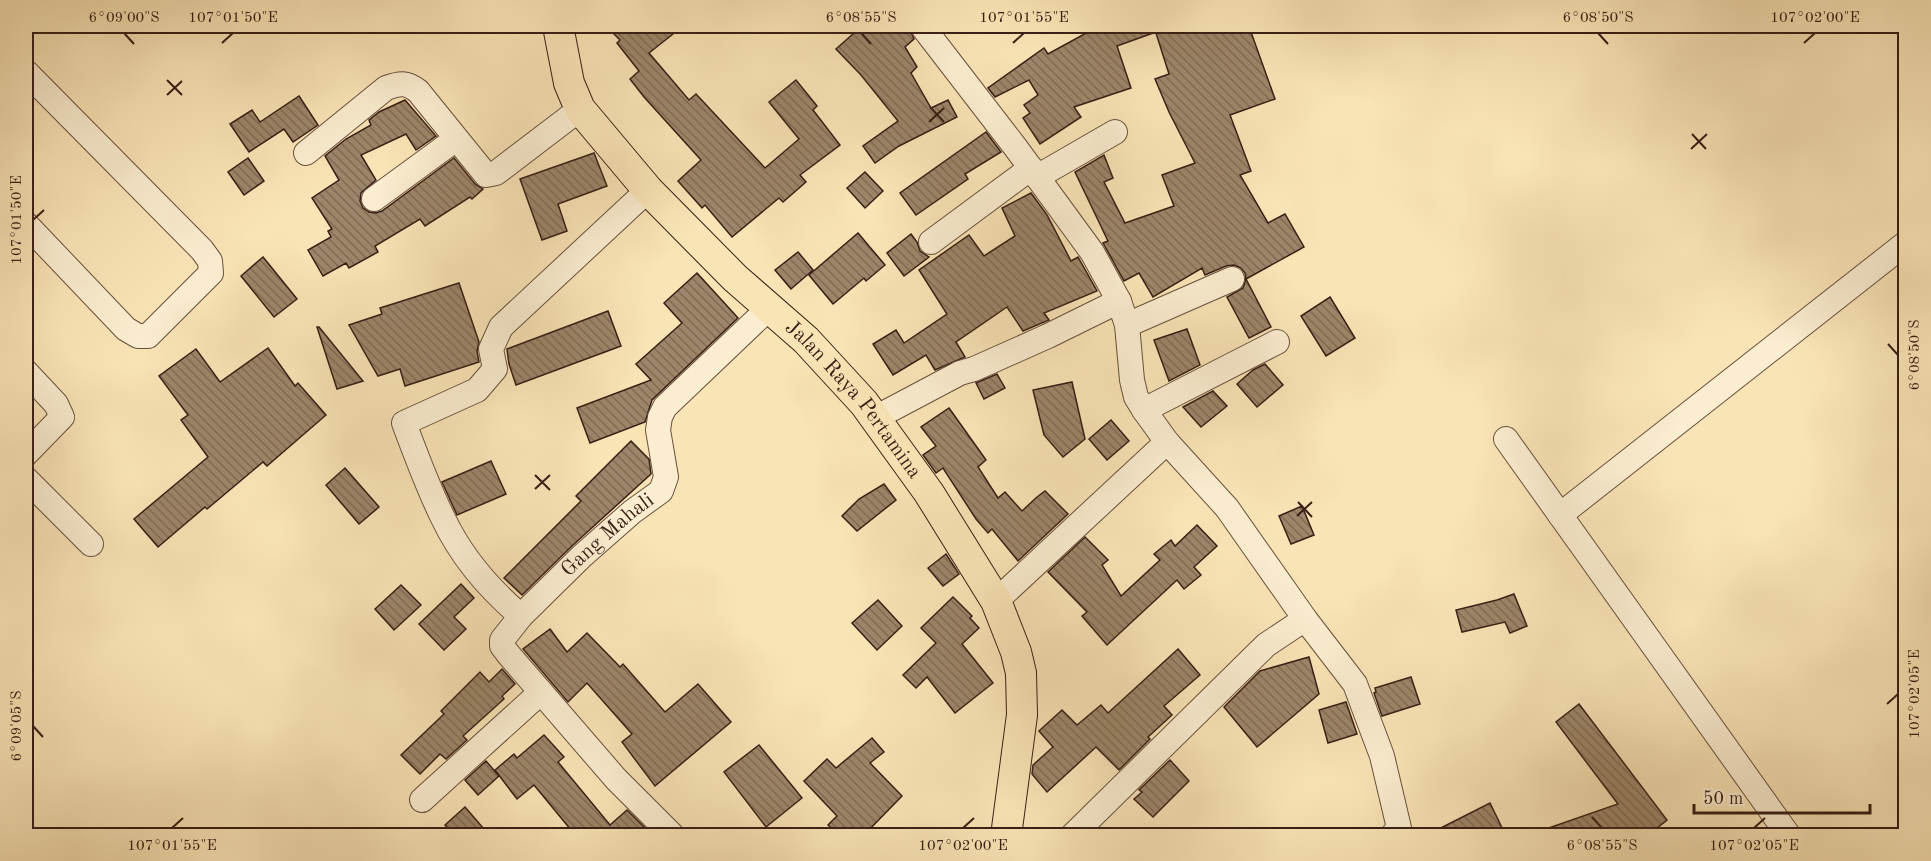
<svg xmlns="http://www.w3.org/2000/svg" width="1931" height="861" font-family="'Old Standard TT',serif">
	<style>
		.building { fill: url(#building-back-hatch); stroke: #381e15; stroke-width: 1.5 }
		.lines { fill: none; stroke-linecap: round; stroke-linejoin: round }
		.minor-casing { stroke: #68503d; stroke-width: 26 }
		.major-casing { stroke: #381e15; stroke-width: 32 }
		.minor { stroke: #fbedd0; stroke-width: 24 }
		.major { stroke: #f9e4b6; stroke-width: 30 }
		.ticks { fill: none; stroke: #381e15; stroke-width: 2 }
		.labels { text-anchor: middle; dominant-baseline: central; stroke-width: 4.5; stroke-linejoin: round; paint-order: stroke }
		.street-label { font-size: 21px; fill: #381e15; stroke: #fbedd0 }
		.neatline { fill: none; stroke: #381e15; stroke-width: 2 }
		.ticks-label { font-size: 15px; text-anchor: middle; fill: #381e15 }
	</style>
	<defs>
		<pattern id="building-back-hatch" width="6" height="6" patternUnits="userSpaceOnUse" patternTransform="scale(1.5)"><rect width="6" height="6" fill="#9c8569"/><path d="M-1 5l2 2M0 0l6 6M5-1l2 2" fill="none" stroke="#806c55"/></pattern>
	</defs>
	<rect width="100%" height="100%" fill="#f9e4b6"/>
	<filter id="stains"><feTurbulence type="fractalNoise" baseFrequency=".00333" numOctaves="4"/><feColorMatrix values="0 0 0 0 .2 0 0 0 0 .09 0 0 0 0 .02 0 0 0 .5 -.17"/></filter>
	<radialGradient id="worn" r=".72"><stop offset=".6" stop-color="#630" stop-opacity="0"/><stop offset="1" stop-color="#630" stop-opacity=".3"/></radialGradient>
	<g class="building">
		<path d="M 606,26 L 683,26 L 649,53 L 689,100 L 696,94 L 765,168 L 799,139 L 769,102 L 796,80 L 817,106 L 813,110 L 840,145 L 800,175 L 806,182 L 783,202 L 779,198 L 732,237 L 705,205 L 702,208 L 678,181 L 701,160 L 644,97 L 630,79 L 639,71 L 617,43 L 620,40 Z"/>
		<path d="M 862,26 L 908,26 L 914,39 L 905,47 L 917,67 L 911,73 L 931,108 L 948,100 L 957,117 L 899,146 L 875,163 L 863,146 L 898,121 L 861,75 L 836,49 Z"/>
		<path d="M 1099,26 L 1166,26 L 1167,28 L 1117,46 L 1131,88 L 1074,107 L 1081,117 L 1040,144 L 1023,118 L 1030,113 L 1024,105 L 1038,95 L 1029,80 L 995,97 L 988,88 L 1044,48 L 1048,54 Z"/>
		<path d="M 1181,26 L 1247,26 L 1251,32 L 1275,99 L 1230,115 L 1251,171 L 1240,175 L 1268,223 L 1285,214 L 1304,247 L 1246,279 L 1245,273 L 1241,268 L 1234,265 L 1226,266 L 1205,275 L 1202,268 L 1153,297 L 1139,273 L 1124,281 L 1103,243 L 1108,241 L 1075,172 L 1104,155 L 1113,178 L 1104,182 L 1125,223 L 1174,206 L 1162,175 L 1195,163 L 1169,112 L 1155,79 L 1169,74 L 1156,33 Z"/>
		<path d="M 299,96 L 318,125 L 293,142 L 284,129 L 249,152 L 230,124 L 252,110 L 260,122 Z"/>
		<path d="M 405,100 L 436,136 L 416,150 L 406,134 L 361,155 L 376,180 L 361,193 L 360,201 L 363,208 L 369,212 L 376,213 L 382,211 L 454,158 L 475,184 L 483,189 L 472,199 L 470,197 L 425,226 L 420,219 L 375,246 L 378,252 L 349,268 L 346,263 L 323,276 L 308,250 L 331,237 L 328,231 L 332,229 L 312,198 L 339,180 L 325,156 L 346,139 L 371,125 L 369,120 L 379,112 Z"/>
		<path d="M 986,132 L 1001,152 L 965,174 L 968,179 L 916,215 L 900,193 Z"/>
		<path d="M 594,153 L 607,186 L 558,204 L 567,231 L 542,240 L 520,179 Z"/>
		<path d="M 248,158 L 264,181 L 244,195 L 228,172 Z"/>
		<path d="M 865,172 L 883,191 L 865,208 L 847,188 Z"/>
		<path d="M 1031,193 L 1047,215 L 1071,261 L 1078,257 L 1097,291 L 1044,313 L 1049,320 L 1023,331 L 1007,307 L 956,342 L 965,357 L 935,370 L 926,355 L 893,375 L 873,344 L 896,330 L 904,343 L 947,314 L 919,270 L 969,235 L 984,256 L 1015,236 L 1002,208 Z"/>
		<path d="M 858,233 L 885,265 L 866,281 L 864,278 L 833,304 L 809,275 Z"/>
		<path d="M 911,234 L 917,242 L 920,251 L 929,257 L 904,276 L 887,253 Z"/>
		<path d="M 798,252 L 813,270 L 791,289 L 775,270 Z"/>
		<path d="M 263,257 L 297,299 L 274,317 L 241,276 Z"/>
		<path d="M 697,273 L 738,318 L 652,400 L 645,422 L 590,443 L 577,408 L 651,380 L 636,364 L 682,323 L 664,303 Z"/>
		<path d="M 1246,279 L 1271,327 L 1249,338 L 1227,297 L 1243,288 Z"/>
		<path d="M 459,283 L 479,342 L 477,351 L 479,362 L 405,386 L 400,369 L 378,376 L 349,325 L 382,314 L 380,308 Z"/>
		<path d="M 1330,297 L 1355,338 L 1326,356 L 1301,316 Z"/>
		<path d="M 608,311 L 621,346 L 516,385 L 509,364 L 507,349 Z"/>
		<path d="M 317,327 L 319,327 L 363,381 L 337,389 Z"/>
		<path d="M 1187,329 L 1200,365 L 1169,381 L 1154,340 Z"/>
		<path d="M 268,348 L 295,386 L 298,383 L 326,415 L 267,466 L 263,462 L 207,509 L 205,507 L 158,547 L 134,519 L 208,457 L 181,420 L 188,415 L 159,376 L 196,349 L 220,382 Z"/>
		<path d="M 1265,364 L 1283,385 L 1257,407 L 1237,384 L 1253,370 Z"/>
		<path d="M 997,374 L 1005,388 L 984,399 L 976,383 Z"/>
		<path d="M 1072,382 L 1085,439 L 1063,457 L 1044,435 L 1033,390 Z"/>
		<path d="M 1213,391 L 1227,406 L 1201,427 L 1183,407 Z"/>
		<path d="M 949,408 L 986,460 L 978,467 L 998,498 L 1005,492 L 1022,511 L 1037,497 L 1045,491 L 1068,514 L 1018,561 L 992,529 L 988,533 L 976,519 L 943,468 L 936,473 L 923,455 L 936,446 L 921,427 Z"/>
		<path d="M 1111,420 L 1129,441 L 1107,460 L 1089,439 Z"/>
		<path d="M 631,441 L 649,459 L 651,474 L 573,545 L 522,595 L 504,578 L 581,501 L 576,496 Z"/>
		<path d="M 491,461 L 506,494 L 457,515 L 442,482 Z"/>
		<path d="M 345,468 L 379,507 L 359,524 L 326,485 Z"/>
		<path d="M 884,484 L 896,500 L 857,531 L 842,516 L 859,499 Z"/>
		<path d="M 1302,506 L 1314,535 L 1291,544 L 1279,516 Z"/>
		<path d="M 1197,525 L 1217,546 L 1194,567 L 1201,575 L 1184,589 L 1177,580 L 1107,645 L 1082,616 L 1087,612 L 1048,572 L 1085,537 L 1108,560 L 1102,565 L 1121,596 L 1160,560 L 1154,554 L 1171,540 L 1175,546 Z"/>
		<path d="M 946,554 L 959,574 L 943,586 L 928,568 Z"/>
		<path d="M 461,584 L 474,598 L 454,617 L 466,629 L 444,650 L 419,624 Z"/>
		<path d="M 401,585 L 421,605 L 394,630 L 375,609 Z"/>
		<path d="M 1514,594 L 1527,626 L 1510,633 L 1505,622 L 1462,632 L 1456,610 L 1497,600 Z"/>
		<path d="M 953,597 L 972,616 L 970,618 L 979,628 L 962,644 L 993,683 L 955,713 L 927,677 L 916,688 L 903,675 L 936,643 L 921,628 Z"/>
		<path d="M 878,600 L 902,626 L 877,650 L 852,623 Z"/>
		<path d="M 550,629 L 567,652 L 587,633 L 620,667 L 623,664 L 665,712 L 698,684 L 731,722 L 655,786 L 622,742 L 632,734 L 587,683 L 568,702 L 523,649 Z"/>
		<path d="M 1178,649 L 1200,675 L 1164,706 L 1172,715 L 1148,737 L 1150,739 L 1119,770 L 1096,747 L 1047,792 L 1032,774 L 1033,765 L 1053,747 L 1039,731 L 1062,710 L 1077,725 L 1101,705 L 1108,713 Z"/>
		<path d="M 1309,657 L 1319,694 L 1257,747 L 1224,707 L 1260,671 Z"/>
		<path d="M 502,669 L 515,684 L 502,696 L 504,699 L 463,736 L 467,740 L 446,759 L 440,754 L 420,774 L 401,755 L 444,714 L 441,711 L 480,672 L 489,682 Z"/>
		<path d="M 1411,677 L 1420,704 L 1382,716 L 1374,693 L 1376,692 L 1375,688 Z"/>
		<path d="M 1346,702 L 1357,734 L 1328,743 L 1319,710 Z"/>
		<path d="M 1579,704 L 1667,820 L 1647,836 L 1537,836 L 1537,832 L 1618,804 L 1556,722 Z"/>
		<path d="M 544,735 L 564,757 L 558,762 L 610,825 L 627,810 L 645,828 L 633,836 L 576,836 L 534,785 L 517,799 L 495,770 L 514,754 L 517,758 Z"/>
		<path d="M 872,738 L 884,752 L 870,763 L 902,796 L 863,836 L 840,836 L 828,825 L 837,816 L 804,781 L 827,759 L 836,768 Z"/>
		<path d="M 759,745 L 802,798 L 766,827 L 724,772 Z"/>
		<path d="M 1170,760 L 1189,781 L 1153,817 L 1134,799 L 1142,792 L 1139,790 Z"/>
		<path d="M 486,761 L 499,776 L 478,795 L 465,780 Z"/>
		<path d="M 1490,803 L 1506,836 L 1425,836 Z"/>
		<path d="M 465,807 L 490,836 L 455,836 L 445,825 Z"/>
	</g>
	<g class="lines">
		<defs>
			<g id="minor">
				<path d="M 922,26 L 1016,148 L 1092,252 L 1119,301 L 1127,325 L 1132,380 L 1136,397 L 1144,410 L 1167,442 L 1227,508 L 1305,619 L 1355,684 L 1382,756 L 1399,828 L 1392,836"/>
				<path d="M 26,72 L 202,250 L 210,261 L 211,273 L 148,336 L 138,336 L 126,329 L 26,224"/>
				<path d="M 306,153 L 386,88 C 400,83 406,82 418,91 L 486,175 L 496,173 L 580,109"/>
				<path d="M 1037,177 L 1115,132"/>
				<path d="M 374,199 L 456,139"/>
				<path d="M 931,242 L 1031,168"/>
				<path d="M 1127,325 L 1232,279"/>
				<path d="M 26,372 L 56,404 L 62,417 L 26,454"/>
				<path d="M 1144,410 L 1277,342"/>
				<path d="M 875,418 L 960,373 L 974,369 L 1048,336 L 1119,301"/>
				<path d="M 1506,439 L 1789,836"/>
				<path d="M 26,479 L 91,544"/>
				<path d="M 1560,515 L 1906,243"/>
				<path d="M 996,601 L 1167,442"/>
				<path d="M 521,616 C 489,589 461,556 443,518 C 428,488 416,455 404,423 L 477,390 L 495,369 L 491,349 L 501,327 L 648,190"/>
				<path d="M 422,800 L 541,692"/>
				<path id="s1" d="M 673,836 L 616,779 L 509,655 L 502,646 L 502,640 L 521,616 L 582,556 L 632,512 L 661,491 L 666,477 L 658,430 L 660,417 L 665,407 L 769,308"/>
				<path d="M 1072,836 L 1266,645 L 1305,619"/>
			</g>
			<g id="major">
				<path id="s2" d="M 558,26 L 569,83 L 580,109 L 648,190 L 735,278 L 806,340 L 864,403 L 929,493 L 996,601 L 1016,652 L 1021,673 L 1022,715 L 1006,836"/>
			</g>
		</defs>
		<use href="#minor" class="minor-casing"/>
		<use href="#major" class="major-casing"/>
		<use href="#minor" class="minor"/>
		<use href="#major" class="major"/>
	</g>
	<path class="ticks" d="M 124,33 L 134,44M 861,33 L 871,44M 1598,33 L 1608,44M 222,43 L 233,33M 1013,43 L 1024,33M 1804,43 L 1815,33M 167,80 L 182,95M 167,95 L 182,81M 930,107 L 944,122M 929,122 L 944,108M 1692,134 L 1706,149M 1691,149 L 1707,134M 33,220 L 44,210M 1888,344 L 1898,355M 535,475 L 550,490M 535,489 L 550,475M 1298,502 L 1312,517M 1297,516 L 1312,502M 1887,704 L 1898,694M 33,726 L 43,737M 1592,817 L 1602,828M 172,828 L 183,818M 963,828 L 974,818M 1754,828 L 1765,818"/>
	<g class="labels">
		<g class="street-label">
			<text stroke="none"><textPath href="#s2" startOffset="486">Jalan Raya Pertamina</textPath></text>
			<text stroke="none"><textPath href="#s1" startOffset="411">Gang Mahali</textPath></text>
		</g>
	</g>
	<rect width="1931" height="861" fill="none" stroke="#f9e4b6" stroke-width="66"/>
	<path d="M1694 804v9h176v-9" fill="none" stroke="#381e15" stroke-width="3"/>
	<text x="1703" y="804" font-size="18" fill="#381e15" stroke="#fbedd0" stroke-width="4.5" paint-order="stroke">50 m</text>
	<rect x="33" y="33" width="1865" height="795" class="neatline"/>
	<g class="ticks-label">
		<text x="124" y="22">6°09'00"S</text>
		<text x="233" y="22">107°01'50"E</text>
		<text x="861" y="22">6°08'55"S</text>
		<text x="1024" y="22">107°01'55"E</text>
		<text x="1598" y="22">6°08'50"S</text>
		<text x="1815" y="22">107°02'00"E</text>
		<text transform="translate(16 220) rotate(-90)" y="5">107°01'50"E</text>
		<text transform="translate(1914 355) rotate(-90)" y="5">6°08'50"S</text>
		<text transform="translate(1914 694) rotate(-90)" y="5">107°02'05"E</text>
		<text transform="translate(16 726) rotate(-90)" y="5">6°09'05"S</text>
		<text x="172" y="850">107°01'55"E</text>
		<text x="963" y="850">107°02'00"E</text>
		<text x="1602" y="850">6°08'55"S</text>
		<text x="1754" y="850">107°02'05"E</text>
	</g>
	<rect width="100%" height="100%" filter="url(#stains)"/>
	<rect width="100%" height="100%" fill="url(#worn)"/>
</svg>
